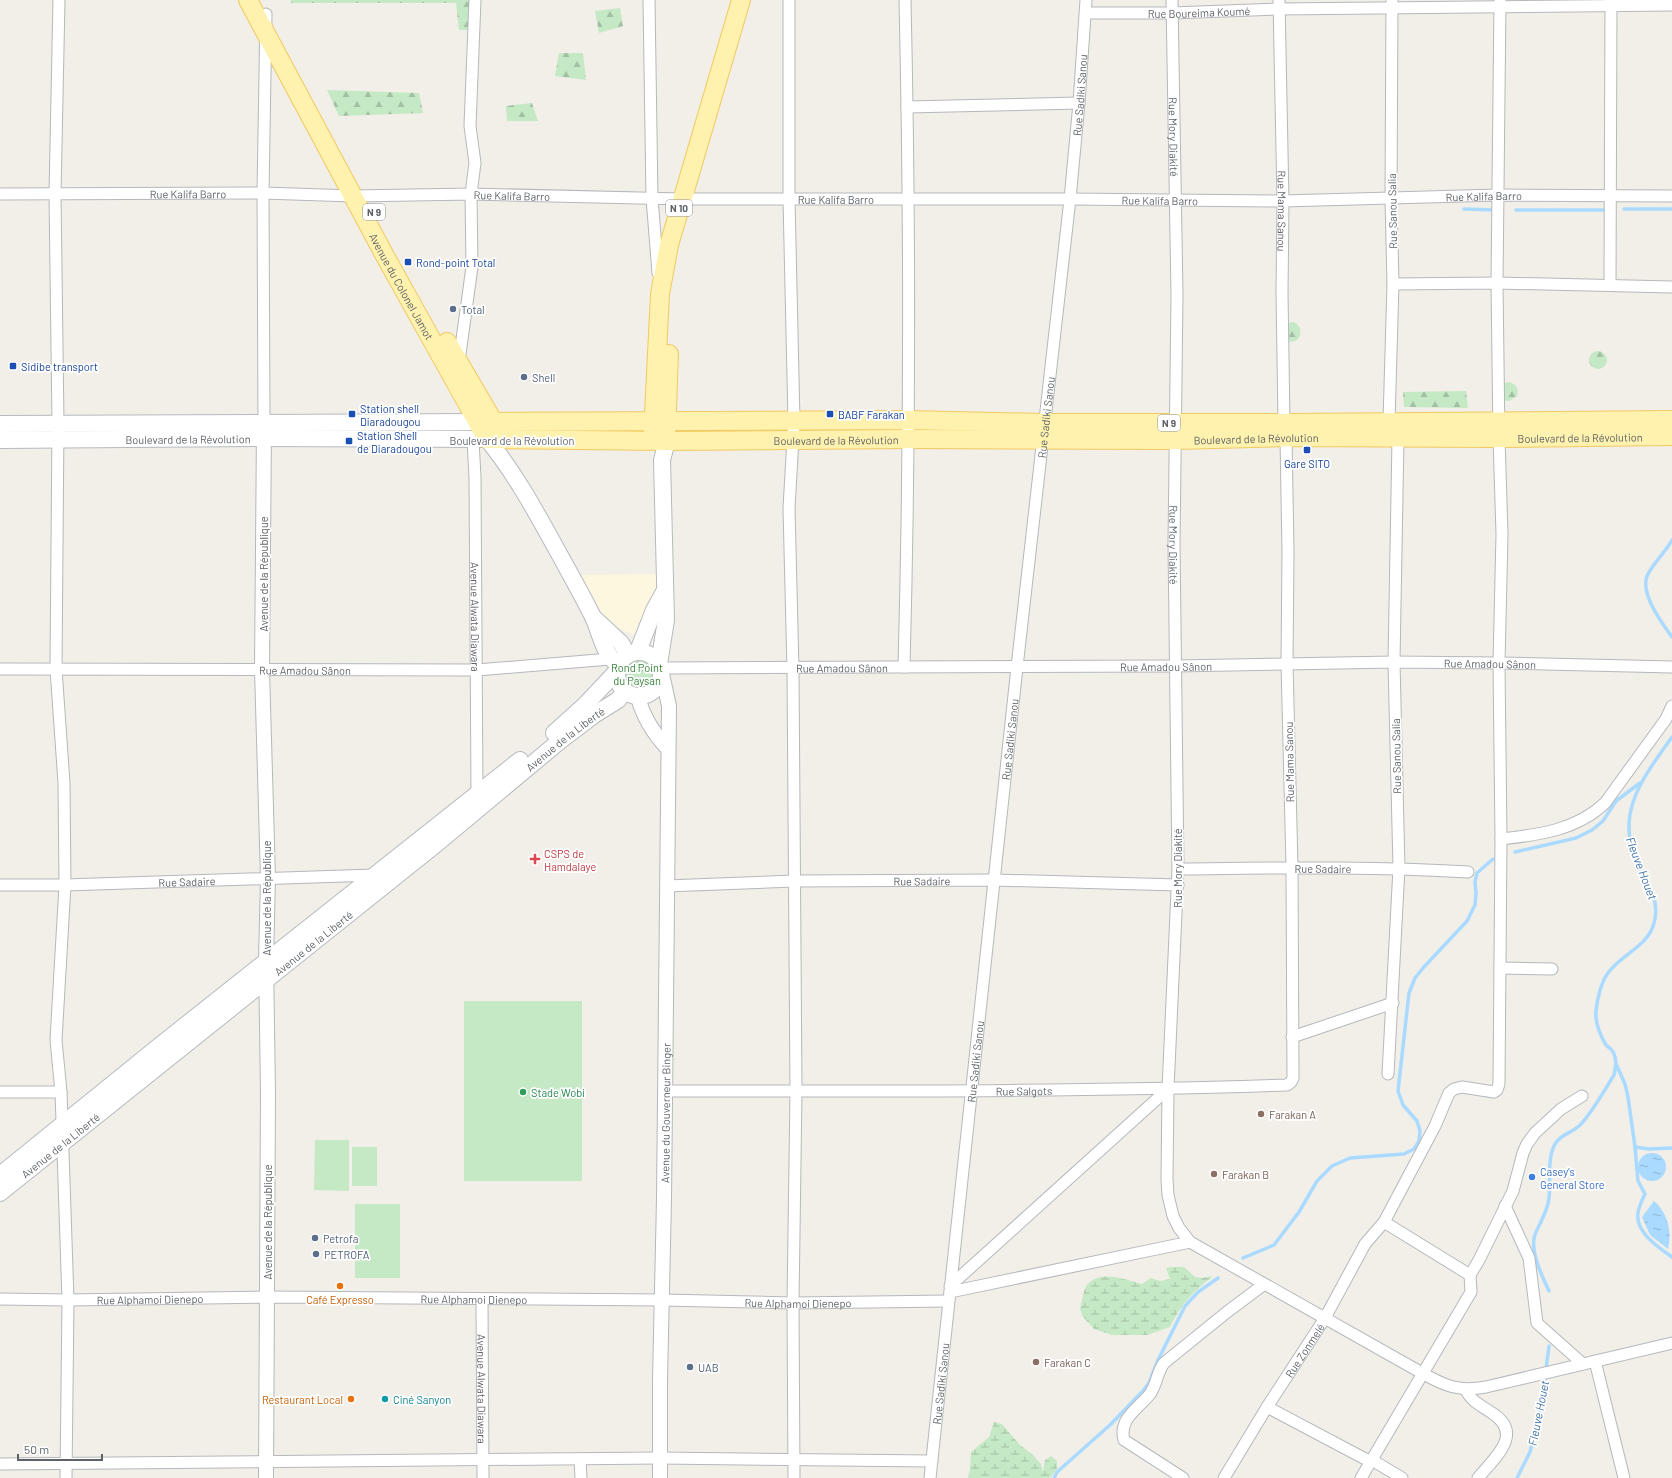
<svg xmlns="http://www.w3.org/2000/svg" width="1672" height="1478" font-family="Barlow,sans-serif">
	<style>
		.commercial { fill: #fef7e0 }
		.forest { fill: url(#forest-firs) }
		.wetland { fill: url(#wetland-marsh) }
		.park { fill: url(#park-crowns) }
		.pitch { fill: #c5e8c5 }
		.water { fill: url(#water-ripples) }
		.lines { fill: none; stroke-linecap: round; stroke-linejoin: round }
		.stream { stroke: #aadaff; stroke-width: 3.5 }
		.minor-casing { stroke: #b5b8bc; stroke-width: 13 }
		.tertiary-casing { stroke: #b5b8bc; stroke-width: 16 }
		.secondary-casing { stroke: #b6babf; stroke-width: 18 }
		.primary-casing { stroke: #f2c960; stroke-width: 20 }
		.minor { stroke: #fff; stroke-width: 11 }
		.tertiary { stroke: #fff; stroke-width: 14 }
		.secondary { stroke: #fff; stroke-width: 16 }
		.primary { stroke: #fff2af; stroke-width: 18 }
		.transit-dot { fill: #1a4fb4; stroke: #fff; stroke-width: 1.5 }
		.service-dot { fill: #5c6f8a; stroke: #fff; stroke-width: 1.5 }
		.health-dot { fill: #e0444e; stroke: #fff; stroke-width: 1.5 }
		.leisure-dot { fill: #2e9e5b; stroke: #fff; stroke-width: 1.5 }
		.education-dot { fill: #8d6e63; stroke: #fff; stroke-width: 1.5 }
		.shop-dot { fill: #3f7fe0; stroke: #fff; stroke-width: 1.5 }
		.food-dot { fill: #e8710a; stroke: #fff; stroke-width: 1.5 }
		.culture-dot { fill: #0f9aa8; stroke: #fff; stroke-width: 1.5 }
		.labels { text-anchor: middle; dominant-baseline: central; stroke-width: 3.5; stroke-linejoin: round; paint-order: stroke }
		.shield { fill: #fff; stroke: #8f9295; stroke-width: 1 }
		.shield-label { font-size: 10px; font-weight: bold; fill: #5f6368 }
		.street-label { font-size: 11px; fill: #5f6368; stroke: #fff }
		.transit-label { font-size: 11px; fill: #164399; stroke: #fff; text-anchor: start }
		.service-label { font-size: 11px; fill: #4e5e75; stroke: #fff; text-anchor: start }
		.park-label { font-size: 11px; fill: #348238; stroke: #fff }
		.health-label { font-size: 11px; fill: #be3a42; stroke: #fff; text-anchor: start }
		.leisure-label { font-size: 11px; fill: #27864d; stroke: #fff; text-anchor: start }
		.education-label { font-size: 11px; fill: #785e54; stroke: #fff; text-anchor: start }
		.shop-label { font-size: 11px; fill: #366cbe; stroke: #fff; text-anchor: start }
		.food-label { font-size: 11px; fill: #c56008; stroke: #fff }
		.culture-label { font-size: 11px; fill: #0d838f; stroke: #fff; text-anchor: start }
		.water-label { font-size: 12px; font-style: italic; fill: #4174aa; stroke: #fff }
	</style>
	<defs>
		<pattern id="forest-firs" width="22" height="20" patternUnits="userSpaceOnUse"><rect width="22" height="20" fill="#c5e8c5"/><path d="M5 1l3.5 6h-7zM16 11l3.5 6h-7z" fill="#a3c0a4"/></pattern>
		<pattern id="wetland-marsh" width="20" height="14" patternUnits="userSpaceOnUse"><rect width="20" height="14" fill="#c5e8c5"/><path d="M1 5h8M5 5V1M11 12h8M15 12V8" fill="none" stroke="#a3c0a4"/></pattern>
		<pattern id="park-crowns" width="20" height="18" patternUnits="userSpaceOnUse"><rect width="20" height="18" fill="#c5e8c5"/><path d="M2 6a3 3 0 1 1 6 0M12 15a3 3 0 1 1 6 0" fill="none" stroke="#a3c0a4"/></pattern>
		<pattern id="water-ripples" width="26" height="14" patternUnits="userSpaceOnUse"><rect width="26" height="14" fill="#aadaff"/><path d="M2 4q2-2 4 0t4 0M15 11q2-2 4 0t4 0" fill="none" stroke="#8eb4d2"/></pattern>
	</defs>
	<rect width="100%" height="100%" fill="#f1efe8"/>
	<path class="commercial" d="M 660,574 L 658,593 L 636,635 L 614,627 L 607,621 L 577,575 Z"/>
	<g class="forest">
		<path d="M 291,0 L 472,0 L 470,30 L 459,30 L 456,3 L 291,3 Z"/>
		<path d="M 620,8 L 623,26 L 599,33 L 595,11 Z"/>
		<path d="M 559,53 L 583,53 L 586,80 L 555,76 Z"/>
		<path d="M 327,90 L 419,93 L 423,113 L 339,116 Z"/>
		<path d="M 532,103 L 538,121 L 507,121 L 506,106 Z"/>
		<path d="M 1292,322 L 1296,323 L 1300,328 C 1302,338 1296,344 1286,341 L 1286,323 Z"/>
		<circle cx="1598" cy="360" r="9"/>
		<path d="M 1508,382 C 1516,383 1519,389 1517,396 L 1509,401 L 1503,400 L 1503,384 Z"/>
		<path d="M 1466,391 L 1468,408 L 1404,407 L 1403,392 Z"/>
	</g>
	<g class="wetland">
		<path d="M 1172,1267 L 1184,1267 L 1195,1277 L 1202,1278 L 1212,1276 L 1211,1278 C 1191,1293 1181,1305 1170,1327 L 1147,1335 L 1112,1335 L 1094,1329 L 1083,1317 L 1080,1309 C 1082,1303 1083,1290 1087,1285 C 1101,1269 1125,1280 1142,1284 L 1151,1278 L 1160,1281 L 1170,1279 L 1166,1268 Z"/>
		<path d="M 994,1422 L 1002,1424 L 1020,1445 L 1033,1455 L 1041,1464 L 1043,1472 L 1045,1460 L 1051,1456 L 1057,1461 L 1057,1469 L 1050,1478 L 968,1478 L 970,1469 L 971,1452 L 989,1437 Z"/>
	</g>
	<path class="park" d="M 640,656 C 662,663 659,689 636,691 L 625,686 L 620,677 L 623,663 Z"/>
	<g class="pitch">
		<rect x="464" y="1001" width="118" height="180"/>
		<path d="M 315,1140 L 349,1140 L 349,1191 L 314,1190 Z"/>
		<rect x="352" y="1147" width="25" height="39"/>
		<rect x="355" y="1204" width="45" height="74"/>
	</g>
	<g class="water">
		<circle cx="1652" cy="1167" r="14"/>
		<path d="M 1654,1201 C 1668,1213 1672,1232 1668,1249 L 1650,1235 L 1642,1217 Z"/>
	</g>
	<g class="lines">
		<g class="stream">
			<path d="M 1464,209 L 1495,210"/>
			<path d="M 1624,209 L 1672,209"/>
			<path d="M 1516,210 L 1603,210"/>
			<path d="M 1672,540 C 1665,553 1653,563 1647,576 C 1640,594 1662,623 1672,637"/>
			<path d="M 1515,852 L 1576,838 L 1592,830 L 1603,821 L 1616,801 L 1640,783"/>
			<path d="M 1617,1066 L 1625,1084 L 1628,1097 L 1635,1147 L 1638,1181 L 1645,1194 C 1642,1200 1639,1206 1638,1213 C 1635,1232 1658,1247 1672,1257"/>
			<path d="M 1635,1147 L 1649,1149 L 1672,1148"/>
			<path d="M 1243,1258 L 1274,1245 L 1299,1212 L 1317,1181 L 1332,1166 L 1350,1158 L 1404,1154 L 1414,1149 L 1419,1141 L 1420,1131 L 1417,1121 L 1403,1105 L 1398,1091 L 1409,993 L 1415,978 L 1423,968 L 1467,921 L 1475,905 L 1476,893 L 1475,882 L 1477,873 L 1493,859"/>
			<path d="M 1549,1291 C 1542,1276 1528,1248 1536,1232 C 1541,1221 1548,1210 1549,1198 C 1551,1182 1547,1161 1554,1146 C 1559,1134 1574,1133 1582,1123 C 1594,1109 1604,1091 1614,1075 C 1616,1067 1617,1061 1614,1054 C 1613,1050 1609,1048 1606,1045 C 1600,1035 1595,1023 1596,1011 C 1597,1000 1601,982 1608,973 C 1621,954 1648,947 1654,923 C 1660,903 1650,886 1640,869 C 1612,816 1642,779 1672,737"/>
			<path d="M 1054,1478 L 1057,1472 L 1110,1425 L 1142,1392 L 1149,1383 L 1158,1360 L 1185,1306 L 1198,1292 L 1218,1278"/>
			<path d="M 1517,1478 L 1530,1452 L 1541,1408 L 1549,1346"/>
		</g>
		<defs>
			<g id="minor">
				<path d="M 59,0 L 55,194 L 58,423 L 56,669 L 64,783 L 65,885 L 56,1040 L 61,1092 L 68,1300 L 66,1478"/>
				<path d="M 649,0 L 652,198 L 658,273"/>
				<path d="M 789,0 L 789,199 L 794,421 L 789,508 L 793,669 L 796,1091 L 793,1303 L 794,1478"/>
				<path id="s1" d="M 1172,0 L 1177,295 L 1174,544 L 1178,869 L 1168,1089 L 1167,1179 L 1168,1195 L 1173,1216 L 1179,1228 L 1190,1242 L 1422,1373 C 1445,1386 1459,1392 1486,1387 L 1672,1343"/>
				<path id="s2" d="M 1279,0 L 1283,201 L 1282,293 L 1284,423"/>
				<path id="s3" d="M 1086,13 L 1172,13 L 1279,9 L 1672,5"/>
				<path d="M 907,107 L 1079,103"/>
				<path id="s4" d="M 0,194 L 263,193 L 353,196 L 471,194 L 682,199 L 1070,199 L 1283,201 L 1498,195 L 1672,196"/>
				<path d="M 1393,284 L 1497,283 L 1672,287"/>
				<path d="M 1610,285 L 1611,0"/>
				<path d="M 459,361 L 472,267 L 471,194 L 475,163 L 470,126 L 475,0"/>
				<path d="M 1389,421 L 1393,284 L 1391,199 L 1392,0"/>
				<path d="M 264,423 L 263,193 L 266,14"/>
				<path id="s5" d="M 473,440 L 475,477 L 477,793"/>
				<path d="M 904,667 C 910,444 910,222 905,0"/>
				<path id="s6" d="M 661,668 L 1175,666 L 1394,662 L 1499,663 L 1672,667"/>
				<path id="s7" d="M 0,669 L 477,670 L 610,659"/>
				<path d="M 1501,839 C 1538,835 1577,830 1605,803 L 1666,719 L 1672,706"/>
				<path id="s8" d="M 1178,869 C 1275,868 1371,866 1468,872"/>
				<path id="s9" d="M 0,885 L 65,885 L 374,875"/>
				<path id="s10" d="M 666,886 L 794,881 L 995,880 L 1178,885"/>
				<path d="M 1500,968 L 1552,969"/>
				<path d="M 1292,1037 L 1393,1003"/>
				<path d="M 1388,1074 L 1399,868 L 1394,662 L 1398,438"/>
				<path id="s11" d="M 665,1091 C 872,1091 1080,1092 1287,1085 L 1291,1082 L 1293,1078 L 1292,867 L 1287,663 L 1288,552 L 1286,437"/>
				<path d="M 0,1092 L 61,1092"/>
				<path d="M 1505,1206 L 1529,1258 L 1537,1323 L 1583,1364"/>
				<path d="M 1470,1275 L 1479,1260 L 1513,1191 L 1523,1153 L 1527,1144 L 1535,1133 L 1561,1109 L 1582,1096"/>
				<path d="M 950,1286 L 1168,1089"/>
				<path d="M 950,1292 L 1190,1242"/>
				<path id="s12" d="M 0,1299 L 68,1300 L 266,1297 L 662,1300 L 793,1303 L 948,1301"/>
				<path id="s13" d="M 482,1300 L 483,1478"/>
				<path d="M 1595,1361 L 1624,1478"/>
				<path d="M 1465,1389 C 1473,1403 1479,1404 1492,1413 C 1525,1434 1494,1458 1478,1478"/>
				<path d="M 1267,1407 L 1371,1462"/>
				<path d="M 580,1459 L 581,1478"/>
				<path d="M 1372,1460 L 1402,1478"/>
				<path d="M 0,1464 L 659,1458 L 932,1461"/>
				<path id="s14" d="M 930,1478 L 1017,667 L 1070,199 L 1079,103 L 1086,0"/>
				<path d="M 1183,1478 L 1124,1440 C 1118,1419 1139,1408 1150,1394 C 1157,1384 1157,1372 1164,1363 L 1227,1312 L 1263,1285"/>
				<path id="s15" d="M 1224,1478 L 1267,1407 L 1325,1318 L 1365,1244 L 1384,1222 L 1435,1126 L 1449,1093 L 1454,1089 L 1462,1087 L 1494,1092 L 1497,1090 L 1499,1084 L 1501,839 L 1499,663 L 1502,534 L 1499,438 L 1497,283 L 1500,0"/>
				<path d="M 1361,1478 L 1471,1292 L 1470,1275 L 1384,1222"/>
			</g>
			<g id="tertiary">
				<path d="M 264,427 L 262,670 L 268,878 L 266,961 L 268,1093 L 266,1478"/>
				<path d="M 638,697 C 643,717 654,734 668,749"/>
				<path id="s16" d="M 660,1478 L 660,1380 L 664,1199 L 669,706 L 662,674"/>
			</g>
			<g id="secondary">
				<path d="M 0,424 L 478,422"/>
				<path id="s17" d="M 0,440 L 263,438 L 487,439 C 515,473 536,512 557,550 C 569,572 581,593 592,615 C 601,633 602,652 618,665"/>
				<path d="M 593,617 L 621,643 L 628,655"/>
				<path d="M 638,651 L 654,610 L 665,590"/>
				<circle cx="639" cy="674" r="22"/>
				<path d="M 659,664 L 666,620 L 662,460 L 667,441"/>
				<path d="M 554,733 L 585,705 L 617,671"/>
				<path d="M 0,1175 L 163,1043 L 520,760"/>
				<path id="s18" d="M 0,1193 L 435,845 L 561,740 L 594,715 L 618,700 L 625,691"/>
			</g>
			<g id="primary">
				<path id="s19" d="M 248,0 L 385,256 L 487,439 L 667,441 L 908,439 L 1176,440 L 1286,437 L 1499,438 L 1672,436"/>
				<path d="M 447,342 L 499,431"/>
				<path d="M 478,422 L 908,420 L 1045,423 L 1284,423 L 1672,420"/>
				<path d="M 653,434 L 660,294 L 669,245 L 741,0"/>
				<path d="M 666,434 L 669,354"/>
			</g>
		</defs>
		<use href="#minor" class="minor-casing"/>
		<use href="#tertiary" class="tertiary-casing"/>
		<use href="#secondary" class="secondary-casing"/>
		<use href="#primary" class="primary-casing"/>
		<use href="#minor" class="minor"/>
		<use href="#tertiary" class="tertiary"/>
		<use href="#secondary" class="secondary"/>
		<use href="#primary" class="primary"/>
	</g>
	<g class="transit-dot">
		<rect x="404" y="258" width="8" height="8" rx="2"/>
		<rect x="9" y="362" width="8" height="8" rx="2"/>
		<rect x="348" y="410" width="8" height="8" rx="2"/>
		<rect x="826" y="410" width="8" height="8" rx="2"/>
		<rect x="345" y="437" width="8" height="8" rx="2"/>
		<rect x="1303" y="446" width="8" height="8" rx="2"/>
	</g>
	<g class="service-dot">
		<circle cx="453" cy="309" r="4"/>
		<circle cx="524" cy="377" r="4"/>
		<circle cx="315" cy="1238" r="4"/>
		<circle cx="316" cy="1254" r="4"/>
		<circle cx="690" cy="1367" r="4"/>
	</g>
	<path class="health-dot" d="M533 853h4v4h4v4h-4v4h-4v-4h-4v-4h4z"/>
	<circle class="leisure-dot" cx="523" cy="1092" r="4"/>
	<g class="education-dot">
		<circle cx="1261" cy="1114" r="4"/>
		<circle cx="1214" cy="1174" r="4"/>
		<circle cx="1036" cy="1362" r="4"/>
	</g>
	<circle class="shop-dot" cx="1532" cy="1177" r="4"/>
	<g class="food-dot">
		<circle cx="340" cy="1286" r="4"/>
		<circle cx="351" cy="1399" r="4"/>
	</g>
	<circle class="culture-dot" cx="385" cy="1399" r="4"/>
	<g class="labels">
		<g class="shield">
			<rect x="666" y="200" width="26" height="16" rx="3"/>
			<rect x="363" y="204" width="22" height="16" rx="3"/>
			<rect x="1158" y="415" width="22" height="16" rx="3"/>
		</g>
		<g class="shield-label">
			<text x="679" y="208">N 10</text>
			<text x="374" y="212">N 9</text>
			<text x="1169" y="423">N 9</text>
		</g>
		<g class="street-label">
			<text stroke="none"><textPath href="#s3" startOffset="113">Rue Boureima Koumé</textPath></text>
			<text stroke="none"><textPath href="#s14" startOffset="1391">Rue Sadiki Sanou</textPath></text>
			<text stroke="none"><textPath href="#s1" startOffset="137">Rue Mory Diakité</textPath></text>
			<text stroke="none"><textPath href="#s4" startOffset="188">Rue Kalifa Barro</textPath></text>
			<text stroke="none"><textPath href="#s4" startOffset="512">Rue Kalifa Barro</textPath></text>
			<text stroke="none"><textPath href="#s4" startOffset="1484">Rue Kalifa Barro</textPath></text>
			<text stroke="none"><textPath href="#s4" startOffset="836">Rue Kalifa Barro</textPath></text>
			<text stroke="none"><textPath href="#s4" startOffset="1160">Rue Kalifa Barro</textPath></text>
			<text stroke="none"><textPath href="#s2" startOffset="211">Rue Mama Sanou</textPath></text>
			<text transform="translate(1392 211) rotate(-91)">Rue Sanou Salia</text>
			<text stroke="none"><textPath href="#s19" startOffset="325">Avenue du Colonel Jamot</textPath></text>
			<text stroke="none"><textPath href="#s14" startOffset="1067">Rue Sadiki Sanou</textPath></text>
			<text stroke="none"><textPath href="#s19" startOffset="1593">Boulevard de la Révolution</textPath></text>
			<text stroke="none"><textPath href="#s19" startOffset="1269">Boulevard de la Révolution</textPath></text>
			<text stroke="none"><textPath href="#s17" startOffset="188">Boulevard de la Révolution</textPath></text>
			<text x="512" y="440">Boulevard de la Révolution</text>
			<text stroke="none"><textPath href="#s19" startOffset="849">Boulevard de la Révolution</textPath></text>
			<text stroke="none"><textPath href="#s1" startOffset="545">Rue Mory Diakité</textPath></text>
			<text transform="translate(263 574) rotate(-90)">Avenue de la République</text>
			<text stroke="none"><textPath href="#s5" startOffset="177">Avenue Alwata Diawara</textPath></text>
			<text stroke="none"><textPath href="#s6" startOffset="829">Rue Amadou Sânon</textPath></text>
			<text stroke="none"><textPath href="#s6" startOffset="505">Rue Amadou Sânon</textPath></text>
			<text stroke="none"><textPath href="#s6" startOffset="181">Rue Amadou Sânon</textPath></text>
			<text stroke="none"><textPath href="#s7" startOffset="305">Rue Amadou Sânon</textPath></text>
			<text stroke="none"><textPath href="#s18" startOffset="725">Avenue de la Liberté</textPath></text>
			<text stroke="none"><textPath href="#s14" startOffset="743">Rue Sadiki Sanou</textPath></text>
			<text transform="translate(1396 756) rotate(-91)">Rue Sanou Salia</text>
			<text transform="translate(1289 762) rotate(-91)">Rue Mama Sanou</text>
			<text transform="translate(1177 868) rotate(-90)">Rue Mory Diakité</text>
			<text stroke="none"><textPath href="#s8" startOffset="145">Rue Sadaire</textPath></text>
			<text stroke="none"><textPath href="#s10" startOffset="256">Rue Sadaire</textPath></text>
			<text stroke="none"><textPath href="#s9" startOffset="187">Rue Sadaire</textPath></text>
			<text transform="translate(266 898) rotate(-90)">Avenue de la République</text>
			<text stroke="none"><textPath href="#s18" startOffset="401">Avenue de la Liberté</textPath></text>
			<text stroke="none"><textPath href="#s14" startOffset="419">Rue Sadiki Sanou</textPath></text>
			<text stroke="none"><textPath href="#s11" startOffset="359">Rue Salgots</textPath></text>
			<text stroke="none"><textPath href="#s16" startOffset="365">Avenue du Gouverneur Binger</textPath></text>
			<text stroke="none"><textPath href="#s18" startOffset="77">Avenue de la Liberté</textPath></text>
			<text transform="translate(267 1222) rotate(-90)">Avenue de la République</text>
			<text stroke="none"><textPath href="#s12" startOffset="150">Rue Alphamoi Dienepo</textPath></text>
			<text stroke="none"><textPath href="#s12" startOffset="474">Rue Alphamoi Dienepo</textPath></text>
			<text stroke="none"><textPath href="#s12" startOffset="798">Rue Alphamoi Dienepo</textPath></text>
			<text stroke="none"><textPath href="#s15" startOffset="151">Rue Zonmelé</textPath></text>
			<text stroke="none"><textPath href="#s14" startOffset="95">Rue Sadiki Sanou</textPath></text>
			<text stroke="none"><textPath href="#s13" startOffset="89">Avenue Alwata Diawara</textPath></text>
		</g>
		<g class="transit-label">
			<text x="416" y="262">Rond-point Total</text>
			<text x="21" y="366">Sidibe transport</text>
			<text x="360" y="408">Station shell<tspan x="360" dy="13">Diaradougou</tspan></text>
			<text x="838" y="414">BABF Farakan</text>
			<text x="357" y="435">Station Shell<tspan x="357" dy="13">de Diaradougou</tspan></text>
			<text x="1307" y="463" text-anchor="middle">Gare SITO</text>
		</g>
		<g class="service-label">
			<text x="461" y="309">Total</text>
			<text x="532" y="377">Shell</text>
			<text x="323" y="1238">Petrofa</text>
			<text x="324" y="1254">PETROFA</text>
			<text x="698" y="1367">UAB</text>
		</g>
		<g class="park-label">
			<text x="637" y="667">Rond Point<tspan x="637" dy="13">du Paysan</tspan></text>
		</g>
		<g class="health-label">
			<text x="544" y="853">CSPS de<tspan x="544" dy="13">Hamdalaye</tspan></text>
		</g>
		<g class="leisure-label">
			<text x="531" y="1092">Stade Wobi</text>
		</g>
		<g class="education-label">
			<text x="1269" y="1114">Farakan A</text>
			<text x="1222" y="1174">Farakan B</text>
			<text x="1044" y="1362">Farakan C</text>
		</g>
		<g class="shop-label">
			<text x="1540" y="1171">Casey's<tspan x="1540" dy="13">General Store</tspan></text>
		</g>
		<g class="food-label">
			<text x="340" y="1299">Café Expresso</text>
			<text x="343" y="1399" text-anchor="end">Restaurant Local</text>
		</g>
		<g class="culture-label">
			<text x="393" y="1399">Ciné Sanyon</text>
		</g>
		<g class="water-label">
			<text transform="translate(1642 868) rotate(69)">Fleuve Houet</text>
			<text transform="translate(1538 1413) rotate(-79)">Fleuve Houet</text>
		</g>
	</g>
	<path d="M18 1454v6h84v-6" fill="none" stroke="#5f6368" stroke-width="2"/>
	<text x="24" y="1454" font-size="12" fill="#5f6368" stroke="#ffffff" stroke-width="3" paint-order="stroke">50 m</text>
</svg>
